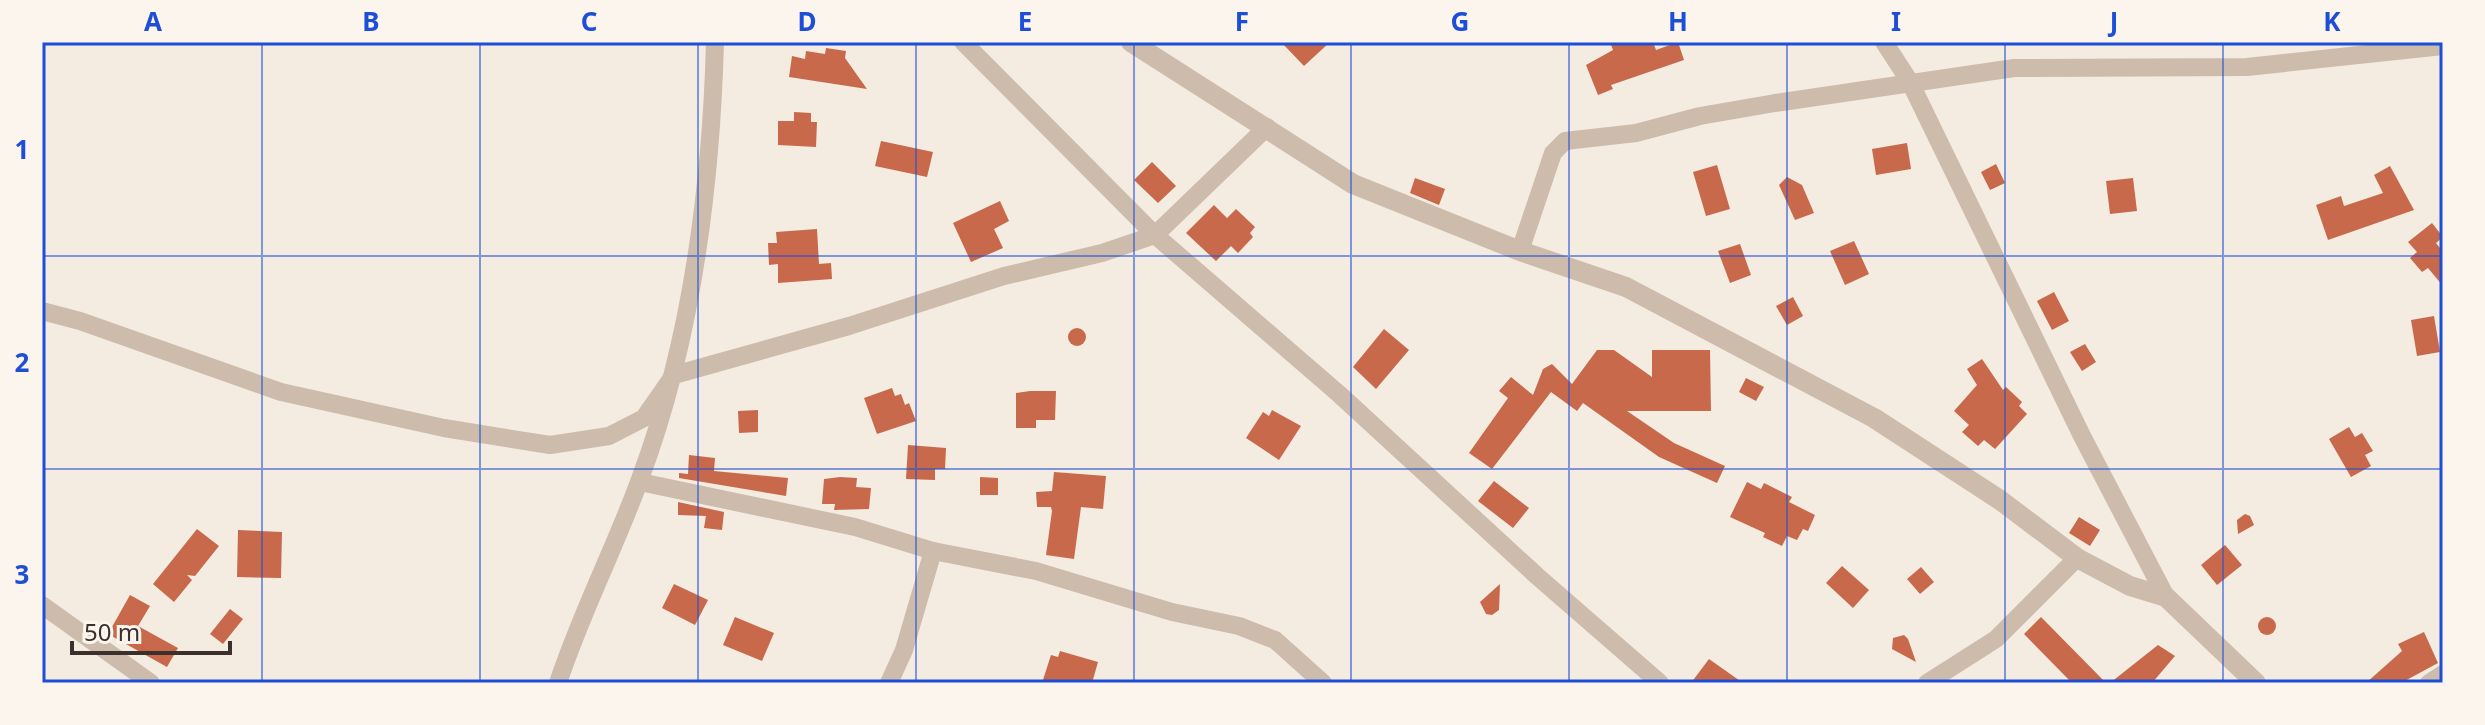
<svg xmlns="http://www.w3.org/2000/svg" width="2485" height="725" font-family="'Noto Sans',sans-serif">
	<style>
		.building { fill: #c8694b }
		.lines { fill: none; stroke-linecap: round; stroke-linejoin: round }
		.minor { stroke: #cdbbac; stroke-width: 18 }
		.tertiary { stroke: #cdbbac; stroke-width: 20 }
		.grid { fill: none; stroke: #1d4ed8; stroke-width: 2; stroke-opacity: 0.55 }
		.neatline { fill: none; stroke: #1d4ed8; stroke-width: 3 }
		.grid-label { font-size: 26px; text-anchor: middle; font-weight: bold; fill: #1d4ed8 }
	</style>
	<rect width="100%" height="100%" fill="#f4ebe1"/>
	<g class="building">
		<path d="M 1281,42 L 1330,42 L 1304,66 Z"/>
		<path d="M 1610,42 L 1653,42 L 1656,50 L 1678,42 L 1684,60 L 1611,85 L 1613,89 L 1598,95 L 1586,65 L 1613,50 Z"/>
		<path d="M 826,48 L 846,51 L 845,58 L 867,89 L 789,77 L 792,56 L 805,59 L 806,51 L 825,54 Z"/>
		<path d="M 794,112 L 811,113 L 811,122 L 817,122 L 816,147 L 778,145 L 778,121 L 794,121 Z"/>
		<path d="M 881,141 L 933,152 L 927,177 L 875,166 Z"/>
		<path d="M 1907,143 L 1911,169 L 1876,175 L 1872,149 Z"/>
		<path d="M 1152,162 L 1176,186 L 1158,203 L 1134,180 Z"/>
		<path d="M 1996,164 L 2005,183 L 1990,190 L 1981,172 Z"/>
		<path d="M 1717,165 L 1730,209 L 1706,216 L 1693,172 Z"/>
		<path d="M 2390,166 L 2414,210 L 2328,240 L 2316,205 L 2341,196 L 2344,206 L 2383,193 L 2374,175 Z"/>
		<path d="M 1787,177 L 1802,185 L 1814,213 L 1795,220 L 1779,185 Z"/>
		<path d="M 1415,178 L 1445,189 L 1439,205 L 1410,193 Z"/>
		<path d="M 2133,178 L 2137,211 L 2110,214 L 2106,181 Z"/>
		<path d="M 1000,201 L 1009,221 L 994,229 L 1003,248 L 971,262 L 953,223 Z"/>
		<path d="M 1214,205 L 1227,218 L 1236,209 L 1255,227 L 1250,233 L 1253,237 L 1238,253 L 1231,246 L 1216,261 L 1186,233 Z"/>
		<path d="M 2432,223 L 2443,237 L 2436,243 L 2443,252 L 2443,286 L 2428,268 L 2422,272 L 2410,258 L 2417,252 L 2408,242 Z"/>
		<path d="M 817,229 L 819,264 L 831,263 L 832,279 L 778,283 L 778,264 L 769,265 L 768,243 L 777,243 L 776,232 Z"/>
		<path d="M 1854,241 L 1869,274 L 1845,285 L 1830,251 Z"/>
		<path d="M 1740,244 L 1751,275 L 1730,283 L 1718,251 Z"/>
		<path d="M 2054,292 L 2069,321 L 2052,330 L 2037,301 Z"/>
		<path d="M 1793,297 L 1803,316 L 1787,325 L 1776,306 Z"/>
		<path d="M 2434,316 L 2440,352 L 2417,356 L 2411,320 Z"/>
		<circle cx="1077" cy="337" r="9"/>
		<path d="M 1384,329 L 1409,350 L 1376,389 L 1353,367 Z"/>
		<path d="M 2085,344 L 2096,362 L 2082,371 L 2070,352 Z"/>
		<path d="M 1597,350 L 1614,350 L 1652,377 L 1652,350 L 1710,350 L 1711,411 L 1627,411 L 1674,443 L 1725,466 L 1717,483 L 1659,457 L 1583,403 L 1577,411 L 1551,392 L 1492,469 L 1469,453 L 1508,398 L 1499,391 L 1511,377 L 1533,395 L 1543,369 L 1552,364 L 1572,384 Z"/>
		<path d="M 1982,359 L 2003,390 L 2006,387 L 2022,402 L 2019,406 L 2027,414 L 1995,449 L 1984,440 L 1978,446 L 1962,432 L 1969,425 L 1954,411 L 1977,385 L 1967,369 Z"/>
		<path d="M 1746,378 L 1764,387 L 1756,401 L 1739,392 Z"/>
		<path d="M 892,388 L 895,396 L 901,394 L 905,405 L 909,403 L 916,421 L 877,434 L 864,398 Z"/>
		<path d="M 1030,391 L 1056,391 L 1055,420 L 1036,420 L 1036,428 L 1016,428 L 1016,393 Z"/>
		<path d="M 758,410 L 758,432 L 739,433 L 738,411 Z"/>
		<path d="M 1272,410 L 1301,426 L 1279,460 L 1246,438 L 1263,412 L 1269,416 Z"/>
		<path d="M 2349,427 L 2355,437 L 2362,433 L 2373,451 L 2365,455 L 2371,466 L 2351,477 L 2329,439 Z"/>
		<path d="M 908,445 L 946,448 L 945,469 L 935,469 L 935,480 L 906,479 Z"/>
		<path d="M 689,455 L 715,458 L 714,471 L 788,478 L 786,496 L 679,478 L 679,473 L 688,474 Z"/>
		<path d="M 1054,472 L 1106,476 L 1103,509 L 1081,507 L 1074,559 L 1046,555 L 1052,511 L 1051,507 L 1037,507 L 1036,492 L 1052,491 Z"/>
		<path d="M 840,477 L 857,478 L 856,487 L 871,488 L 869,509 L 834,510 L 835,504 L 822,504 L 824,479 Z"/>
		<path d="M 980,477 L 998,478 L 998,495 L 980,495 Z"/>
		<path d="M 1494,481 L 1529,508 L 1513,528 L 1478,501 Z"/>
		<path d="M 1747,482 L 1761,489 L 1764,483 L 1792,497 L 1789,502 L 1815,515 L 1808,531 L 1803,529 L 1797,540 L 1787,536 L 1782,546 L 1763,537 L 1765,533 L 1730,517 Z"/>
		<path d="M 678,502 L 724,512 L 722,530 L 704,528 L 706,516 L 678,515 Z"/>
		<path d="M 2245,514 L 2250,516 L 2254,525 L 2238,534 L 2237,520 Z"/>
		<path d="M 2079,517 L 2100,530 L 2090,546 L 2069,533 Z"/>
		<path d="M 197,529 L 219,546 L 195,576 L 187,575 L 192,580 L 174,602 L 153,584 Z"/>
		<path d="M 238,530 L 282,532 L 281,578 L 237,577 Z"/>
		<path d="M 2225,545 L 2242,565 L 2217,585 L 2201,565 Z"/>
		<path d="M 1842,566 L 1869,590 L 1853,608 L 1826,583 Z"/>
		<path d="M 1921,567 L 1934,582 L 1920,594 L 1907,579 Z"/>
		<path d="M 674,584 L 708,600 L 695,625 L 662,608 Z"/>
		<path d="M 1500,584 L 1499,610 L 1492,615 L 1486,614 L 1480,602 Z"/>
		<path d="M 130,595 L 150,606 L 138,626 L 178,648 L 167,667 L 108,634 Z"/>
		<path d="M 230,609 L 243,619 L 223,644 L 210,634 Z"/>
		<path d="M 735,617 L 774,633 L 762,661 L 723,645 Z"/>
		<path d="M 2041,617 L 2106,683 L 2072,683 L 2024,634 Z"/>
		<circle cx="2267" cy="626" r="9"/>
		<path d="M 2424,632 L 2438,663 L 2401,683 L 2366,683 L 2402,651 L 2398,644 Z"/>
		<path d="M 1904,635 L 1908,639 L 1916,662 L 1892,649 L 1893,638 Z"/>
		<path d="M 2158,645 L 2175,656 L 2152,683 L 2110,683 Z"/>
		<path d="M 1060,651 L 1098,662 L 1092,683 L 1042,683 L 1051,655 L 1058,657 Z"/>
		<path d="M 1709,659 L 1743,683 L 1691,683 Z"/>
	</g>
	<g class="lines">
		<g class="minor">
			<path d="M 963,42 L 1155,235 L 1339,394 L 1537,576 L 1660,683"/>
			<path d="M 1884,42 L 1910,82 L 2082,436 L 2166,597"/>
			<path d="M 1520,251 L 1553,153 L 1565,141 L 1636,133 L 1700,116 L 1775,103 L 2014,68 L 2247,67 L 2443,46"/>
			<path d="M 42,311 L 80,321 L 281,392 L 444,428 L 550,445 L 609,436 L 644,418 L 674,375 L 849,326 L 1004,276 L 1102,253 L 1155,235 L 1267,127"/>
			<path d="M 640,482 L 855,527 L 933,551 L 1036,571 L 1172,612 L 1239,626 L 1275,640 L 1323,683"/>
			<path d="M 42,605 L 151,683"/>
			<path d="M 558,683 C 581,613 615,548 640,479 C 692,340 711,190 715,42"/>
			<path d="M 889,683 L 904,650 L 933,551"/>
			<path d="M 1927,683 L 1996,639 L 2077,558"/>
			<path d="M 2429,683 L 2443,674"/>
		</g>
		<path class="tertiary" d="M 1131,42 L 1353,184 L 1520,251 L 1626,287 L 1874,418 L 2000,500 L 2077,558 L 2130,586 L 2166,597 L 2256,683"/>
	</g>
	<path class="grid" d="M 262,42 L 262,683M 480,42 L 480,683M 698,42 L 698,683M 916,42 L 916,683M 1134,42 L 1134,683M 1351,42 L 1351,683M 1569,42 L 1569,683M 1787,42 L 1787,683M 2005,42 L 2005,683M 2223,42 L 2223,683M 42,256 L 2443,256M 42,469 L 2443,469"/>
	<rect width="2485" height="725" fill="none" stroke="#fbf5ee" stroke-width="88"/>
	<path d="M72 641v12h158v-12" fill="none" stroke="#3b302b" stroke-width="4"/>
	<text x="84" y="641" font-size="24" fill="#3b302b" stroke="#fbf5ee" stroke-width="6" paint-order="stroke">50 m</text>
	<rect x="44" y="44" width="2397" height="637" class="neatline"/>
	<g class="grid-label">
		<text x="153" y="31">A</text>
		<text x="371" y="31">B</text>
		<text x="589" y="31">C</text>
		<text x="807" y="31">D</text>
		<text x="1025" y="31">E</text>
		<text x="1242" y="31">F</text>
		<text x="1460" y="31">G</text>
		<text x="1678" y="31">H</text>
		<text x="1896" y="31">I</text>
		<text x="2114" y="31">J</text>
		<text x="2332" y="31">K</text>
		<text x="22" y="159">1</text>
		<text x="22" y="372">2</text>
		<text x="22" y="584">3</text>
	</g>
</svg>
